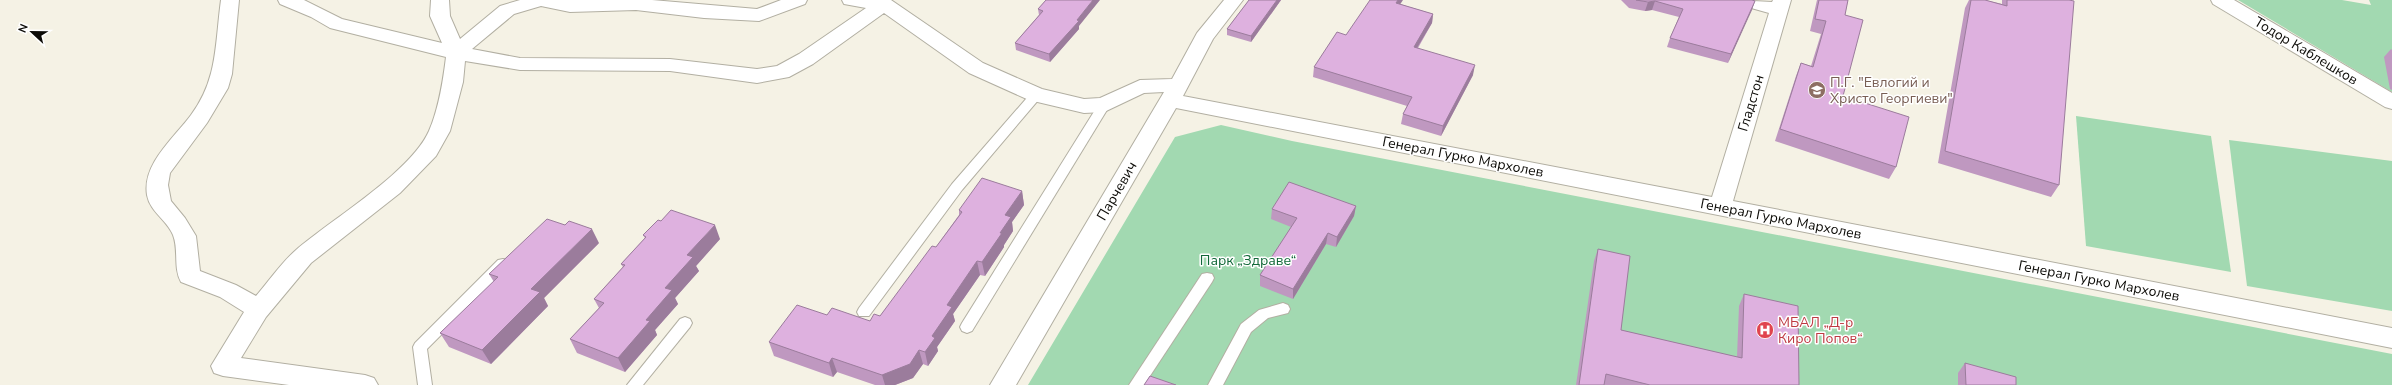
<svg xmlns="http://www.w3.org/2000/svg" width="2392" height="385" font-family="'Nunito Sans',sans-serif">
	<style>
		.green { fill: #a2d9b1 }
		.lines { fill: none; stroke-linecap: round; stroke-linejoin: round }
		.service-casing { stroke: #b2afa2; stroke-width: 2 }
		.minor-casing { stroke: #b2afa2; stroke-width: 2 }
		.service { fill: #fff; fill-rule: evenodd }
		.minor { fill: #fff; fill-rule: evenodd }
		.wall { fill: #bf98c0 }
		.shaded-wall { fill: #9b7c9c }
		.building { fill: #deb1df; stroke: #9b7c9c }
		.labels { text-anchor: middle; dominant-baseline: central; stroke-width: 3; stroke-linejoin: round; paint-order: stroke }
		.street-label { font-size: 14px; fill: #0c0b07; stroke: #fff }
		.education-label { font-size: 14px; fill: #785e54; stroke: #fff; text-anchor: start }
		.park-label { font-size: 14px; fill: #116838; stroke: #fff }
		.health-label { font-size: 14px; fill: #be3a42; stroke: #fff; text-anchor: start }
	</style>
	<rect width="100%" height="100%" fill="#f5f2e5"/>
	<g class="green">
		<path d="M 2238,0 L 2342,0 L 2371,5 L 2369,0 L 2392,0 L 2392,92 Z"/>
		<path d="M 2076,116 L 2211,136 L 2231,272 L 2086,246 Z"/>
		<path d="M 1221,125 L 1292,141 L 2392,354 L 2392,385 L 1028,385 L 1175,137 Z"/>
		<path d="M 2229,140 L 2392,161 L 2392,311 L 2247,286 Z"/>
	</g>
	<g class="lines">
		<defs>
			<g id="service">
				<path d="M 1036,91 L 1042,95 L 1040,98 L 962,190 L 869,316 L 859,316 L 857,312 L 859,308 L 952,184 L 1032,92 Z"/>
				<path d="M 1104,101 L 1110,105 L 972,331 L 967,333 L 962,331 L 960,327 L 962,323 L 1100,102 Z"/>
				<path d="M 503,259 L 508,260 L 510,264 L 508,268 L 427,349 L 432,385 L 418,385 L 413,347 L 415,343 L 498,260 Z"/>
				<path d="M 1207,273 L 1212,274 L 1214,278 L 1212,282 L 1144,385 L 1129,385 L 1202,274 Z"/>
				<path d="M 1283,303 L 1288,305 L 1290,309 L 1288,313 L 1268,318 L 1251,332 L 1223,385 L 1208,385 L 1241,324 L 1259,310 Z"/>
				<path d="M 685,317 L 690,319 L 692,323 L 690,327 L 643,385 L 627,385 L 680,319 Z"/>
			</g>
			<g id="minor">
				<path d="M 221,0 L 239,0 L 232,74 L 228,88 L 207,123 L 170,173 L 168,185 L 171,201 L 185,218 L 196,236 L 200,271 L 236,285 L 256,296 C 269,281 281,263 296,250 C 332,219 411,172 429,131 C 439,108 443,81 446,57 L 330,28 L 311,17 L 280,4 L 278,0 L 304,0 L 342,19 L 442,43 L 430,16 L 431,0 L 449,0 L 450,16 L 460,39 L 500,6 L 520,0 L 652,0 L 757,9 L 781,0 L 807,0 L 805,4 L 759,21 L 704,18 L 636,10 L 570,12 L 541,6 L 514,14 L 472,49 L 520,58 L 670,59 L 757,69 L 777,66 L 799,54 L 866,8 L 844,4 L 842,0 L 891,0 L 983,63 L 1042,89 L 1084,99 L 1100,98 L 1140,80 L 1172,79 L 1197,33 L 1224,0 L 1243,0 L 1213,39 L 1183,96 L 1712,197 L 1769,13 L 1737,4 L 1735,0 L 1772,2 L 1773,0 L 1791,0 L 1733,201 L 2392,328 L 2392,348 L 1176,108 L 1016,385 L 990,385 L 1164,92 L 1144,93 L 1104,112 L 1084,113 L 1029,100 L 969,73 L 884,13 L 813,64 L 789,77 L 757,83 L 670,71 L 520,70 L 465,61 L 463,82 L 450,131 L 436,156 L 400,193 L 311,263 L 266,317 L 241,358 L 365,375 L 374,378 L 378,385 L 289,385 L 223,376 L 214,373 L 211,366 L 244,312 L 220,297 L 181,282 C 173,268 179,250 173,235 C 167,220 150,212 147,195 C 142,164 174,138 191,115 C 218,79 215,43 221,0 Z"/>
				<path d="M 2211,0 L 2234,0 L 2392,93 L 2392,109 L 2385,107 L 2213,4 Z"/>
			</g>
		</defs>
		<use href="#service" class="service-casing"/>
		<use href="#minor" class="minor-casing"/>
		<use href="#service" class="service"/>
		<use href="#minor" class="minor"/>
	</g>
	<g class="wall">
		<path d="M 1046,0 L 1079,26 L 1079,29 L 1050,62 L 1016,50 L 1015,43 L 1039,15 L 1038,9 Z"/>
		<path d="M 1249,0 L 1281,0 L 1251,42 L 1227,35 L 1227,29 Z"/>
		<path d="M 1621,0 L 1752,0 L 1755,1 L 1728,63 L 1667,47 L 1670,38 L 1679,17 L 1652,10 L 1645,11 L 1629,8 Z"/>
		<path d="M 1817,0 L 1848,0 L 1845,15 L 1843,96 L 1896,167 L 1889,179 L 1775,141 L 1796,76 L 1801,63 L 1811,66 L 1821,34 L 1810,31 Z"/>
		<path d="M 1969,0 L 1985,0 L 2002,4 L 2002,0 L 2069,0 L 2059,185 L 2051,197 L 1938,163 L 1965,8 Z"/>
		<path d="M 1400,4 L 1433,14 L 1432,23 L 1418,48 L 1473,75 L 1441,136 L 1401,124 L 1403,114 L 1407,106 L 1313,77 L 1314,67 Z"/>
		<path d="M 2391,49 L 2392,50 L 2392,90 L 2390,89 L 2384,57 Z"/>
		<path d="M 1022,191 L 1024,205 L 1012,222 L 1013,231 L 1004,245 L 1004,247 L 985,276 L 980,275 L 953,314 L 955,321 L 937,347 L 938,351 L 928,366 L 923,364 L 913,378 L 895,385 L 875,385 L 837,372 L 833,377 L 774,356 L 769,342 L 827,315 L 870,321 L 880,316 L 936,247 L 959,215 L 959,210 Z"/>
		<path d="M 1356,206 L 1354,216 L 1336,247 L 1326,244 L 1293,299 L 1260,286 L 1260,275 L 1291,227 L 1271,219 L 1272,209 Z"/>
		<path d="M 643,235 L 720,239 L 696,266 L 699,271 L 675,298 L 678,304 L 655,330 L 657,335 L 625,372 L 577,353 L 570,339 L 599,308 L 594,299 L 623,267 L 621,264 L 645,238 Z"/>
		<path d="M 599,243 L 544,298 L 548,306 L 491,364 L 449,347 L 440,333 L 494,282 L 489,274 Z"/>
		<path d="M 1598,249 L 1621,330 L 1737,357 L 1739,306 L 1744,294 L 1799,385 L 1576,385 L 1594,261 Z"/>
		<path d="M 1965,363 L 2016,385 L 1958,385 L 1958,373 Z"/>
	</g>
	<g class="shaded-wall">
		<path d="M 1093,0 L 1100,0 L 1079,26 L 1079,29 L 1050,62 L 1049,54 Z"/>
		<path d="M 1277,0 L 1281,0 L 1251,42 L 1251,36 Z"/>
		<path d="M 1398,0 L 1403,0 L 1395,12 L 1396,3 Z"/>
		<path d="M 1655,1 L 1652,10 L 1645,11 L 1648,2 Z"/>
		<path d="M 1755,1 L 1752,10 L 1728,63 L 1731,54 Z"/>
		<path d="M 1433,14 L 1432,23 L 1412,56 L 1414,47 Z"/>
		<path d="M 1475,65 L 1473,75 L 1441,136 L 1443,126 Z"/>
		<path d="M 1022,191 L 1024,205 L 1012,222 L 1013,231 L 1004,245 L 1004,247 L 985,276 L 982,262 L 1000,233 L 1005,215 Z"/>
		<path d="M 1356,206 L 1354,216 L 1336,247 L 1337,237 Z"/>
		<path d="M 715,225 L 720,239 L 696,266 L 699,271 L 675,298 L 678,304 L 655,330 L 657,335 L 625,372 L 618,358 L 646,320 L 665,288 L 687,255 Z"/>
		<path d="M 592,229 L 599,243 L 544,298 L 548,306 L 491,364 L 482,350 L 531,289 Z"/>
		<path d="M 1328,233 L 1326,244 L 1293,299 L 1293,289 Z"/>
		<path d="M 977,261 L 980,275 L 953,314 L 955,321 L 937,347 L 938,351 L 928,366 L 925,352 L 932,336 L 947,305 Z"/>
		<path d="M 919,350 L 923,364 L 913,378 L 895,385 L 885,385 L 882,375 Z"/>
		<path d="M 832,358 L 837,372 L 833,377 L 829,363 Z"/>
	</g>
	<g class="building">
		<path d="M 1046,0 L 1093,0 L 1077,20 L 1079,21 L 1049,54 L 1015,43 L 1043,11 L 1038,9 Z"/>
		<path d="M 1249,0 L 1277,0 L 1251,36 L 1227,29 Z"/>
		<path d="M 1370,0 L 1398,0 L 1396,3 L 1433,14 L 1414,47 L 1475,65 L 1443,126 L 1403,114 L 1412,97 L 1314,67 L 1337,32 L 1346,35 Z"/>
		<path d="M 1636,0 L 1752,0 L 1755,1 L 1731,54 L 1670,38 L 1683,9 L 1655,1 L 1648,2 Z"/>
		<path d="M 1819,0 L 1848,0 L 1845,15 L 1863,20 L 1843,96 L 1909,117 L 1896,167 L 1780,129 L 1801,63 L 1813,67 L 1826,21 L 1815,19 Z"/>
		<path d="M 1971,0 L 1985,0 L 2007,6 L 2007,0 L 2069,0 L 2074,1 L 2059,185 L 1945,151 Z"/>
		<path d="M 982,178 L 1022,191 L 1005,215 L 1011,217 L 1000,233 L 1002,233 L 982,262 L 977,261 L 947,305 L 952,307 L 932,336 L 935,338 L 925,352 L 919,350 L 910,364 L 882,375 L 832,358 L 829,363 L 769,342 L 797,305 L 827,315 L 832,308 L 870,321 L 874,314 L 880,316 L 932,246 L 936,247 L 962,212 L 959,210 Z"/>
		<path d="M 1289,182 L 1356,206 L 1337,237 L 1328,233 L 1293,289 L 1260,275 L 1297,218 L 1272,209 Z"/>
		<path d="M 671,210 L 715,225 L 687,255 L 693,257 L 665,288 L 672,290 L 646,320 L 650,321 L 618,358 L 570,339 L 604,303 L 594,299 L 625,265 L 621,264 L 646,237 L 643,235 L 658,220 L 661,221 Z"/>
		<path d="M 547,219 L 565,225 L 569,221 L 592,229 L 531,289 L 540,292 L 482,350 L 440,333 L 498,277 L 489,274 Z"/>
		<path d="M 1598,249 L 1630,256 L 1621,330 L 1742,358 L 1744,294 L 1798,306 L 1799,385 L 1650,385 L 1606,374 L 1604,385 L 1579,385 Z"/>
		<path d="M 1965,363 L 2016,377 L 2016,385 L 1966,385 Z"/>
		<path d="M 1150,376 L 1176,385 L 1144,385 Z"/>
	</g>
	<defs>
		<symbol id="school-disc" viewBox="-11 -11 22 22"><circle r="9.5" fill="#8d6e63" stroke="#fff"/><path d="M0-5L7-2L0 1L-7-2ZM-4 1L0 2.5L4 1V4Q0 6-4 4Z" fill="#fff"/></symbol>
		<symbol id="hospital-disc" viewBox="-11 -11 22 22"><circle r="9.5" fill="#e0444e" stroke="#fff"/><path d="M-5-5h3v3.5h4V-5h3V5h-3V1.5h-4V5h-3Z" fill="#fff"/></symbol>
	</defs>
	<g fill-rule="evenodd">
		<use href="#school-disc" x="1807" y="80" width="20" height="20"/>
		<use href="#hospital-disc" x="1755" y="320" width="20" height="20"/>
	</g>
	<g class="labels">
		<g class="street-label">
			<text transform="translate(2306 51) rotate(31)">Тодор Каблешков</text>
			<text transform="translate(1751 103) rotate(-73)">Гладстон</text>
			<text transform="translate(1463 157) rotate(11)">Генерал Гурко Мархолев</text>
			<text transform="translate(1117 191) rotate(-60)">Парчевич</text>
			<text transform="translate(1781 219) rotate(11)">Генерал Гурко Мархолев</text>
			<text transform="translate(2099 281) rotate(11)">Генерал Гурко Мархолев</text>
		</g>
		<g class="education-label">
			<text x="1830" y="82">П.Г. "Евлогий и<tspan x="1830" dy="16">Христо Георгиеви"</tspan></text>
		</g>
		<g class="park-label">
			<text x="1248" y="260">Парк „Здраве“</text>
		</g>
		<g class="health-label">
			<text x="1778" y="322">МБАЛ „Д-р<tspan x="1778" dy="16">Киро Попов“</tspan></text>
		</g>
	</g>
	<g transform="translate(32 32) rotate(292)" stroke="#ffffff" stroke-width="3" paint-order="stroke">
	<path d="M0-3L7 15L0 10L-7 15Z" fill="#0c0b07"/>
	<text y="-6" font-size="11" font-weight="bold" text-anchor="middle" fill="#0c0b07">N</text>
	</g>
</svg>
